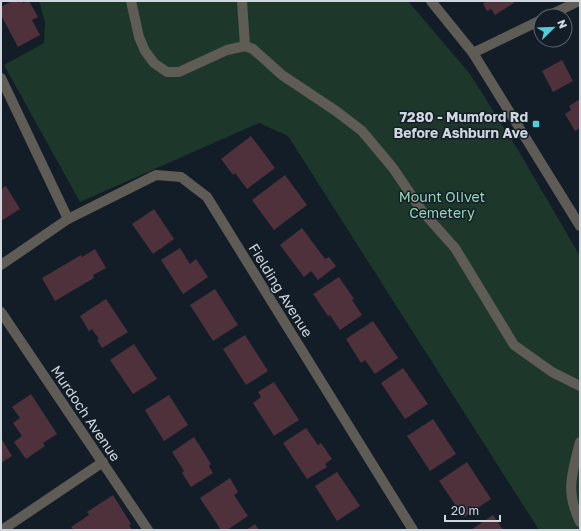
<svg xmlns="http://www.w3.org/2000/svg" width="581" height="531" font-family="'Golos Text',sans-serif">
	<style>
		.green { fill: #1d382b }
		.building { fill: #4f313c }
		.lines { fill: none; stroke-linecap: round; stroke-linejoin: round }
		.service { stroke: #5f5b55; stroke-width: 10 }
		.minor { stroke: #5f5b55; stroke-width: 10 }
		.tertiary { stroke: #5f5b55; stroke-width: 10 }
		.poi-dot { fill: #53cbda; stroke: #121d27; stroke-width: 1.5 }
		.labels { text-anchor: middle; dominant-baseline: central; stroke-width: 3; stroke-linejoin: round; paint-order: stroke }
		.poi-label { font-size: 14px; font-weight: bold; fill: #cfd6dd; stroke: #121d27; text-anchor: end }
		.park-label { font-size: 14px; fill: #98d5b5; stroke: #121d27 }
		.street-label { font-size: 14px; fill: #cfd6dd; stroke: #121d27 }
	</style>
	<rect width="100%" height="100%" fill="#121d27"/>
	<path class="green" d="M 39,1 L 408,1 L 470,74 L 521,155 L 580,256 L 580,530 L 539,530 L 288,136 L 259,123 L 80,202 L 4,65 L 44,43 L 45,22 Z"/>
	<g class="building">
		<path d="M 12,1 L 22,1 L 23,3 L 29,1 L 38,17 L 32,20 L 40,35 L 18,47 L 1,15 L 1,7 Z"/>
		<path d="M 486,1 L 512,1 L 514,3 L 495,15 L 491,9 L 487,11 L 483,4 Z"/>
		<path d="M 562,60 L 573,81 L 553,92 L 542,71 Z"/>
		<path d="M 580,99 L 580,128 L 575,131 L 565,114 L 571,110 L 569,106 Z"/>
		<path d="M 251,136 L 275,168 L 247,189 L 235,173 L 233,175 L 221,159 Z"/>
		<path d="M 285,175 L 307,205 L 274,230 L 252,200 Z"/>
		<path d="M 6,186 L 20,209 L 1,221 L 1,189 Z"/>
		<path d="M 154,209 L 174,239 L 153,254 L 132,224 Z"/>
		<path d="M 302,228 L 325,259 L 329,257 L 336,266 L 318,280 L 311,271 L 304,277 L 280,245 Z"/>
		<path d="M 180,248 L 190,264 L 196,259 L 208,277 L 183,294 L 161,260 Z"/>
		<path d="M 95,249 L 106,268 L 93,275 L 94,278 L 55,301 L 42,278 L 81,255 L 82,257 Z"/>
		<path d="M 339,277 L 354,299 L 352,300 L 362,315 L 340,330 L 330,315 L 328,316 L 313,294 Z"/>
		<path d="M 215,289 L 238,325 L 213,341 L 190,305 Z"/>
		<path d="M 106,299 L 128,332 L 102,348 L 97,340 L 99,339 L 92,329 L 89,331 L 80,316 Z"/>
		<path d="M 373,321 L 398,358 L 375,374 L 365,360 L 361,363 L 346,339 Z"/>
		<path d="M 245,335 L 268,371 L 246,385 L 223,349 Z"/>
		<path d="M 134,344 L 157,379 L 133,394 L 110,360 Z"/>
		<path d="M 403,368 L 428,404 L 405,419 L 381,383 Z"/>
		<path d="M 274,382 L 299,420 L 274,436 L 253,403 L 261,397 L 258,392 Z"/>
		<path d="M 31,394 L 57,434 L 43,443 L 45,446 L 26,459 L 14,442 L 22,436 L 13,423 L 20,418 L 12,407 Z"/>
		<path d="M 169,395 L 188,425 L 164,441 L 145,410 Z"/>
		<path d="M 433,419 L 456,454 L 430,471 L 407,436 Z"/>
		<path d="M 306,428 L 318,445 L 321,443 L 332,459 L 325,464 L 327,467 L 307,479 L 283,443 Z"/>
		<path d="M 194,437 L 211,464 L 209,466 L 213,473 L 191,487 L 182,473 L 184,471 L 172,452 Z"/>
		<path d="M 1,438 L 12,456 L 1,463 Z"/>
		<path d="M 467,462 L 491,499 L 464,517 L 439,481 Z"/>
		<path d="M 337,472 L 360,506 L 337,521 L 315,486 Z"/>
		<path d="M 230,478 L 238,492 L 234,495 L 248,516 L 227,530 L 221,530 L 200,498 Z"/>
		<path d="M 113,495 L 131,524 L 129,525 L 132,530 L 74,530 L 71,527 L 89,515 L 87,512 Z"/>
		<path d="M 493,515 L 503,530 L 471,530 Z"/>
		<path d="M 255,524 L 259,530 L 246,530 Z"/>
	</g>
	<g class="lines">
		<g class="service">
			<path d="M 131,1 L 139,37 L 145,51 L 154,63 L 167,72 L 179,72 L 227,50 L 245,46 L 253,49 L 282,75 L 336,111 L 362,131 L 393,168 L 422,211 L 455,248 L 514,345 L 552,372 L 580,386"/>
			<path d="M 242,1 L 245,46"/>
			<path d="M 580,442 C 572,474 565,491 580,522"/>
		</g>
		<g class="minor">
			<path d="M 548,16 L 579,1"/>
			<path d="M 473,53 L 541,20"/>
			<path d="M 1,78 L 68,219"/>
			<path d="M 1,265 L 68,219 L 156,175 L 181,177 L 207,197 L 413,530"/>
			<path d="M 1,312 L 148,530"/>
			<path d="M 2,530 L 103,462"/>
		</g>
		<path class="tertiary" d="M 431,1 L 473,53 L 580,226"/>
	</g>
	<rect class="poi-dot" x="532" y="120" width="8" height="8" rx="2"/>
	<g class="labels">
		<g class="poi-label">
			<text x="528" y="116">7280 - Mumford Rd<tspan x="528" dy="16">Before Ashburn Ave</tspan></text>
		</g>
		<g class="park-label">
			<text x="442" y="196">Mount Olivet<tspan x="442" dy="16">Cemetery</tspan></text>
		</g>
		<g class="street-label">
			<text transform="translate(281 290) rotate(58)">Fielding Avenue</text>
			<text transform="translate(86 413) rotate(56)">Murdoch Avenue</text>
		</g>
	</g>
	<rect width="581" height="531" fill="none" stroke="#cfd6dd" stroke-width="4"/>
	<g transform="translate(553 28) rotate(67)"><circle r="19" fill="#121d27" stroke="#5e6770"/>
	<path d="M0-3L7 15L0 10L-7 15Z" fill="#53cbda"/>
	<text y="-6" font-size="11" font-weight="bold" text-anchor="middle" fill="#cfd6dd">N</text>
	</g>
	<path d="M445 515v6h55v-6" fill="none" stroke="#cfd6dd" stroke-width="2"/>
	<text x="451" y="515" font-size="12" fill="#cfd6dd" stroke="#121d27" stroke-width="3" paint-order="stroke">20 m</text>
</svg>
